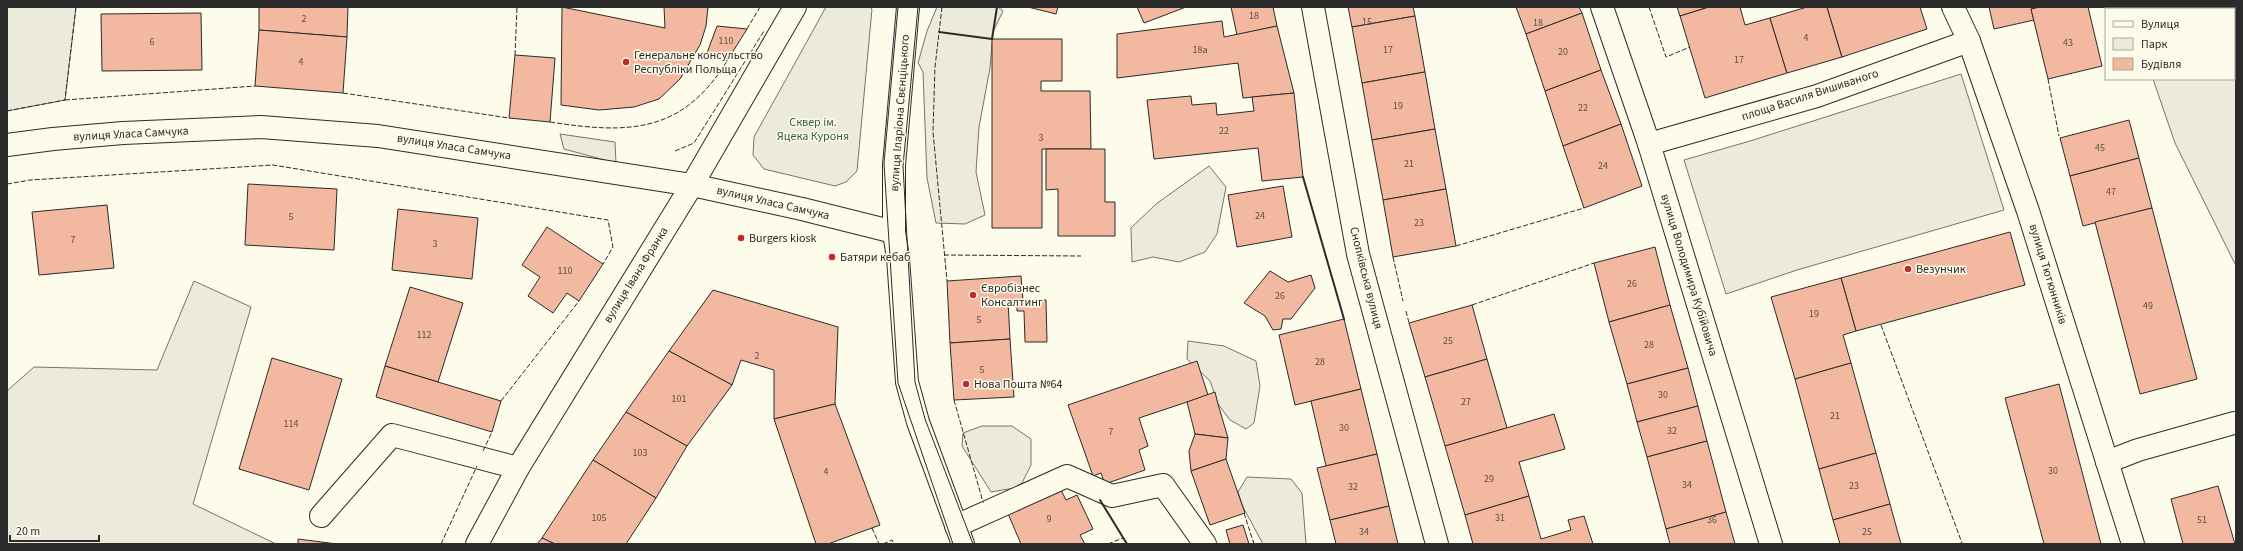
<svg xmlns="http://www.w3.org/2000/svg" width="2243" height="551" font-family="'Source Sans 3',sans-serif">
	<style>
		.green { fill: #ecebdb; stroke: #74746e }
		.parking { fill: #eceadb; stroke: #74746e }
		.building { fill: #f2b8a0; stroke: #2b2b2b }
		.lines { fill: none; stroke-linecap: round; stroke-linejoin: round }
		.minor-casing { stroke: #2b2b2b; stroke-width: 24 }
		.major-casing { stroke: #2b2b2b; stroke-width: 24 }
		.minor { stroke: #fdfbea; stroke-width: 22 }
		.major { stroke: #fdfbea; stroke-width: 22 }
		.tram { stroke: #2b2b2b; stroke-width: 1 }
		.fence { stroke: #2b2b2b; stroke-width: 1; stroke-dasharray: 5 2; stroke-linecap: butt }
		.wall { stroke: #2b2b2b; stroke-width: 2 }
		.poi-dot { fill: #c62828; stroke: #fdfbea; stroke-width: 1.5 }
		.labels { text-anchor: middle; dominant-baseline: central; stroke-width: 3; stroke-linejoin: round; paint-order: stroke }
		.number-label { font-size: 10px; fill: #5d4e48 }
		.poi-label { font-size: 12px; fill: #2b2b2b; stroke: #fdfbea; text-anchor: start }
		.street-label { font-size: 12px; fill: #2b2b2b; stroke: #fdfbea }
		.park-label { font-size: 12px; fill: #34623c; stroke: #fdfbea }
	</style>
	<rect width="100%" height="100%" fill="#fdfbea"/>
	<g class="green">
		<path d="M 7,7 L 76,7 L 65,100 L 7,111 Z"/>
		<path d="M 826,7 L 870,7 L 872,9 L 857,171 L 846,182 L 835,186 L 764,169 L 753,155 L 754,137 Z"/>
		<path d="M 937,7 L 998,7 L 1003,11 L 993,32 L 990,68 L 979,127 L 976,172 L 985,215 L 965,224 L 936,223 L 927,178 L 923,72 L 918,63 L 927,31 Z"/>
		<path d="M 2128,7 L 2236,7 L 2236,266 L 2175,143 L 2153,79 L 2234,79 L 2234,9 L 2129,9 Z"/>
		<path d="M 1961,74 L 2004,210 L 1797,270 L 1726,294 L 1684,160 L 1750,141 Z"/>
		<path d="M 1209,166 L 1226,187 L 1217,234 L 1205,252 L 1179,262 L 1153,257 L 1132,262 L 1131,228 L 1156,204 Z"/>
		<path d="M 194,281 L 251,307 L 193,504 L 276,544 L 7,544 L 7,391 L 34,367 L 157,370 Z"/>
		<path d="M 1188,341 L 1224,346 L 1256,361 L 1260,386 L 1254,423 L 1246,429 L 1230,420 L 1218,404 L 1210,381 L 1187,359 Z"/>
		<path d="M 982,426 L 1012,426 L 1031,439 L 1031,465 L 1020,487 L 991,492 L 962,446 L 963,433 Z"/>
		<path d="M 1247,477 L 1291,479 L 1302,493 L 1306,544 L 1263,544 L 1243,507 L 1238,492 Z"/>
	</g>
	<path class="parking" d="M 560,134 L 615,142 L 616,163 L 564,149 Z"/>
	<g class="building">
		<path d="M 259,7 L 348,7 L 347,37 L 259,30 Z"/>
		<path d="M 562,7 L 665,28 L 664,7 L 708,7 L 706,26 L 700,45 L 680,79 L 659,99 L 634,107 L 599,110 L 561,105 Z"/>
		<path d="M 1028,7 L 1058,7 L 1056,14 Z"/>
		<path d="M 1137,7 L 1186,7 L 1144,23 Z"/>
		<path d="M 1231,7 L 1273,7 L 1277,26 L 1237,35 Z"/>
		<path d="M 1348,7 L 1413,7 L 1415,16 L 1352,27 Z"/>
		<path d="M 1516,7 L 1579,7 L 1582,13 L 1526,34 Z"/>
		<path d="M 1677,7 L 1709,7 L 1680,16 Z"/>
		<path d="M 1709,7 L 1740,7 L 1745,25 L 1770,18 L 1787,73 L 1705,98 L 1680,16 Z"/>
		<path d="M 1807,7 L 1827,7 L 1842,57 L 1787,73 L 1770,18 Z"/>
		<path d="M 1827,7 L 1920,7 L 1927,29 L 1842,57 Z"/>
		<path d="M 1989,7 L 2040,7 L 2031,9 L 2034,20 L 1994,29 Z"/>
		<path d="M 2040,7 L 2088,7 L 2102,66 L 2048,79 L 2031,9 Z"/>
		<path d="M 201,13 L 202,70 L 102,71 L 101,14 Z"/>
		<path d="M 1582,13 L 1601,70 L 1545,91 L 1526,34 Z"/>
		<path d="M 1415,16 L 1425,72 L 1362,83 L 1352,27 Z"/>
		<path d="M 1222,21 L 1224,37 L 1277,26 L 1294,93 L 1243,98 L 1238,63 L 1117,78 L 1117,34 Z"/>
		<path d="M 717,26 L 747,29 L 727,61 L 707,53 Z"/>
		<path d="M 259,30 L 347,37 L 343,93 L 255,86 Z"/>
		<path d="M 992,39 L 1062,39 L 1062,81 L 1041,81 L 1041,91 L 1090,91 L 1091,149 L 1042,149 L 1042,228 L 992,228 Z"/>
		<path d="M 515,55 L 555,58 L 550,122 L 509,118 Z"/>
		<path d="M 1601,70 L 1621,124 L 1563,146 L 1545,91 Z"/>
		<path d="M 1425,72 L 1435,129 L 1372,140 L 1362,83 Z"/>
		<path d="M 1294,93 L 1303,177 L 1262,181 L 1258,148 L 1154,159 L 1147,100 L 1191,96 L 1192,105 L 1216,103 L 1217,115 L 1254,111 L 1252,97 Z"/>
		<path d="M 2129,120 L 2139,158 L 2070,176 L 2060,138 Z"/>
		<path d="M 1621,124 L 1642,186 L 1584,208 L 1563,146 Z"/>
		<path d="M 1435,129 L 1446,189 L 1383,200 L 1372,140 Z"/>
		<path d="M 1046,149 L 1105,149 L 1105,202 L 1115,202 L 1115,236 L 1058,236 L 1058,189 L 1046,190 Z"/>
		<path d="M 2139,158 L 2152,208 L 2083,226 L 2070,176 Z"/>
		<path d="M 248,184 L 337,189 L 334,250 L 245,245 Z"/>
		<path d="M 1283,186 L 1292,237 L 1237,247 L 1228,195 Z"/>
		<path d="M 1446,189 L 1456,246 L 1393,257 L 1383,200 Z"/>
		<path d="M 107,205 L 114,268 L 39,275 L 32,212 Z"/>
		<path d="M 2152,208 L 2197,379 L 2140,394 L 2095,222 Z"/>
		<path d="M 398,209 L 478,218 L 472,279 L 392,270 Z"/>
		<path d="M 547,227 L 603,264 L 579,301 L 567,293 L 553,313 L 528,296 L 540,277 L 522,265 Z"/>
		<path d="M 2010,232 L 2025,285 L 1856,331 L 1841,278 Z"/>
		<path d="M 1655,247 L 1670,305 L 1609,322 L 1594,263 Z"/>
		<path d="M 1270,271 L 1288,282 L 1311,275 L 1315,288 L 1291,319 L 1283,319 L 1281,329 L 1273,330 L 1265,316 L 1244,303 Z"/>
		<path d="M 1021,276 L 1023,300 L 1008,301 L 1010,339 L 950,343 L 947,281 Z"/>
		<path d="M 1841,278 L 1856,331 L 1843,335 L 1851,363 L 1795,379 L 1771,297 Z"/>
		<path d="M 410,287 L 463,303 L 438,382 L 385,366 Z"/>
		<path d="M 713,290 L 838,327 L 835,404 L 774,419 L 774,370 L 741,360 L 732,385 L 669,351 Z"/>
		<path d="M 1023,300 L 1046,300 L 1047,342 L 1025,342 L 1024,311 L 1017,311 L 1017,301 Z"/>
		<path d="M 1472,305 L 1487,359 L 1425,377 L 1409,323 Z"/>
		<path d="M 1670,305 L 1688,368 L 1627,384 L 1609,322 Z"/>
		<path d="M 1344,319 L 1361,389 L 1295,405 L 1279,335 Z"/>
		<path d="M 1010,339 L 1014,397 L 954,400 L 950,343 Z"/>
		<path d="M 669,351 L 732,385 L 687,446 L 626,412 Z"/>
		<path d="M 272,358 L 342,379 L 309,490 L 239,469 Z"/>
		<path d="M 1487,359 L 1507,428 L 1445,446 L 1425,377 Z"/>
		<path d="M 1197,361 L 1208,395 L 1139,418 L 1148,446 L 1139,450 L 1145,470 L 1105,484 L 1101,473 L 1093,476 L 1068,405 Z"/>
		<path d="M 1851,363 L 1876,453 L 1819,469 L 1795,379 Z"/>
		<path d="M 385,366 L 501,401 L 492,432 L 376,397 Z"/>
		<path d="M 1688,368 L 1698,406 L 1637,422 L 1627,384 Z"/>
		<path d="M 2059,384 L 2101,544 L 2044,544 L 2005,398 Z"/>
		<path d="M 1361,389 L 1377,454 L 1326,466 L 1311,401 Z"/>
		<path d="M 1215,392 L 1218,404 L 1228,438 L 1195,434 L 1187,402 Z"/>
		<path d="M 835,404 L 880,525 L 828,544 L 816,544 L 774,419 Z"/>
		<path d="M 1698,406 L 1707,441 L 1647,457 L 1637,422 Z"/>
		<path d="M 626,412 L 687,446 L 656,498 L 593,460 Z"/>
		<path d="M 1554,414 L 1565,449 L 1519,462 L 1529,496 L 1465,515 L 1445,446 Z"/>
		<path d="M 1195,434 L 1228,438 L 1226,459 L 1191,471 L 1189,451 Z"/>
		<path d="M 1707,441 L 1726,512 L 1666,529 L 1647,457 Z"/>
		<path d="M 1876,453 L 1890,504 L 1833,520 L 1819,469 Z"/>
		<path d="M 1377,454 L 1389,506 L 1330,520 L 1317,468 Z"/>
		<path d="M 1226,459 L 1245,513 L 1210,525 L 1191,471 Z"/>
		<path d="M 593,460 L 656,498 L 626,544 L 555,544 L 542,538 Z"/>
		<path d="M 1059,486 L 1066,500 L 1077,495 L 1093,529 L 1080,535 L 1085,544 L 1021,544 L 1006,509 Z"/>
		<path d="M 2218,486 L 2235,544 L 2183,544 L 2171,499 Z"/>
		<path d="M 1529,496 L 1541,539 L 1571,530 L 1568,520 L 1584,516 L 1593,544 L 1473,544 L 1465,515 Z"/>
		<path d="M 1890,504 L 1901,544 L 1840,544 L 1833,520 Z"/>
		<path d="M 1389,506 L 1398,544 L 1336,544 L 1330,520 Z"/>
		<path d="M 1726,512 L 1735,544 L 1670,544 L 1666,529 Z"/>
		<path d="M 1243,525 L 1249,544 L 1230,544 L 1226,530 Z"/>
		<path d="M 542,538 L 555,544 L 537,544 Z"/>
		<path d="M 298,539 L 337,544 L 298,544 Z"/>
	</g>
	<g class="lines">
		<defs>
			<g id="minor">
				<path d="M 1602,7 L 1649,144 L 1771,544"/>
				<path d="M 1953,7 L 1969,41 L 2028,211 L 2133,544"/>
				<path d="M 1649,144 L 1817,96 L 1969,41"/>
				<path d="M 7,145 L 53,139 L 123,133 L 261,127 L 378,136 L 692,185"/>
				<path d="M 2107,462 L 2138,450 L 2234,423"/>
				<path d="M 321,516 L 392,435 L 518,468"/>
				<path d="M 956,526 L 1067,476 L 1112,496 L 1163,485 L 1205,544"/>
			</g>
			<g id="major">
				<path d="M 908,7 L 894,165 L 894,232 L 898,258 L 907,382 L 918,422 L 963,544"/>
				<path d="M 1313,7 L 1358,254 L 1437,544"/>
				<path d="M 692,185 L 802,209 L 894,232"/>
				<path d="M 477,544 L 518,468 L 692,185 L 795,7"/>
			</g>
		</defs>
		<use href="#minor" class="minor-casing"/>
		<use href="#major" class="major-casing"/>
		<use href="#minor" class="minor"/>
		<use href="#major" class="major"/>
		<g class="tram">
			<path d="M 898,7 L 884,163 L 898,383 L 953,544"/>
			<path d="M 918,7 L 903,166 L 915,382 L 925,419 L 973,544"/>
		</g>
		<g class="fence">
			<path d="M 942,7 L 935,67 L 933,132 L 947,281"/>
			<path d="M 1649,7 L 1666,57 L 1690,47"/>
			<path d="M 747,29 L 760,7"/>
			<path d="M 515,55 L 517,7"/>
			<path d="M 2048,79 L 2059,136"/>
			<path d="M 343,93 L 509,118"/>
			<path d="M 65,100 L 255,86"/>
			<path d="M 7,111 L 65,100 L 76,7"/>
			<path d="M 550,122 C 628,134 682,134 727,61"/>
			<path d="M 675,151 L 694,143 L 764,31"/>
			<path d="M 7,184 L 30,180 L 273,165 L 608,220 L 613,247 L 603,264"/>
			<path d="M 1456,246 L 1584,208"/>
			<path d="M 944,255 L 1081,256"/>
			<path d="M 1393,257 L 1403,301"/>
			<path d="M 1472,305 L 1594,263"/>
			<path d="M 1406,311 L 1409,323"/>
			<path d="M 1881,325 L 1962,543 L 1956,544"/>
			<path d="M 954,400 L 983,502 L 984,502"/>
			<path d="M 501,401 L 579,301"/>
			<path d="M 483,451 L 492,432"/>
			<path d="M 1244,513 L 1254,544"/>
			<path d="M 872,528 L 879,544"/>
			<path d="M 441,544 L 477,466"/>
			<path d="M 883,544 L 892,540 L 894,544"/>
			<path d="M 1108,544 L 1123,538"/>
		</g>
		<g class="wall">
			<path d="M 939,32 L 992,39 L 997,7"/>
			<path d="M 1303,177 L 1344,319"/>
			<path d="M 1100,500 L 1127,544"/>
		</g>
	</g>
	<g class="poi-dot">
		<circle cx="626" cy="62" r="4"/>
		<circle cx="741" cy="238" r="4"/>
		<circle cx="832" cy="257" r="4"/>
		<circle cx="1908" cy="269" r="4"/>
		<circle cx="973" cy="295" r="4"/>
		<circle cx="966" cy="384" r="4"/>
	</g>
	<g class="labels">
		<g class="number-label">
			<text x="1254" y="16">18</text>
			<text x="304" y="19">2</text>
			<text x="1367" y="22">15</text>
			<text x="1538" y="23">18</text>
			<text x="1806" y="38">4</text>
			<text x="726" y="41">110</text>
			<text x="152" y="42">6</text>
			<text x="2068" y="43">43</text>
			<text x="1200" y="50">18а</text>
			<text x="1388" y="50">17</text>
			<text x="1563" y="52">20</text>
			<text x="1739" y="60">17</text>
			<text x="301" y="62">4</text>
			<text x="1398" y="106">19</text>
			<text x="1583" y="108">22</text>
			<text x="1224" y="131">22</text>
			<text x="1041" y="138">3</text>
			<text x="2100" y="148">45</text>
			<text x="1409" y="164">21</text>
			<text x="1603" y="166">24</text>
			<text x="2111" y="192">47</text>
			<text x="1260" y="216">24</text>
			<text x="291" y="217">5</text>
			<text x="1419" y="223">23</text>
			<text x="73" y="240">7</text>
			<text x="435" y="244">3</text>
			<text x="565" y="271">110</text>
			<text x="1632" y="284">26</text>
			<text x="1280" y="296">26</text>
			<text x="2148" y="306">49</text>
			<text x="1814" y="314">19</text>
			<text x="979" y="320">5</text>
			<text x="424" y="335">112</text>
			<text x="1448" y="341">25</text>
			<text x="1649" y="345">28</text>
			<text x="757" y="356">2</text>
			<text x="1320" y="362">28</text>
			<text x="982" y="370">5</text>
			<text x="1663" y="395">30</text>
			<text x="679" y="399">101</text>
			<text x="1466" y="402">27</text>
			<text x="1835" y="416">21</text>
			<text x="291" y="424">114</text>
			<text x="1344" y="428">30</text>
			<text x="1672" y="431">32</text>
			<text x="1111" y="432">7</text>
			<text x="640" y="453">103</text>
			<text x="2053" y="471">30</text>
			<text x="826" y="472">4</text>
			<text x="1489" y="479">29</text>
			<text x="1687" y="485">34</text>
			<text x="1854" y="486">23</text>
			<text x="1353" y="487">32</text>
			<text x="599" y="518">105</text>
			<text x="1500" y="518">31</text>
			<text x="1049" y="519">9</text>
			<text x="1712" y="520">36</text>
			<text x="2202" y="520">51</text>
			<text x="1364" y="532">34</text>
			<text x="1867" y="532">25</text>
		</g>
		<g class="poi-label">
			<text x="634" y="55">Генеральне консульство<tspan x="634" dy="14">Республіки Польща</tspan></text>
			<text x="749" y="238">Burgers kiosk</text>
			<text x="840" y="257">Батяри кебаб</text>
			<text x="1916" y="269">Везунчик</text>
			<text x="981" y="288">Євробізнес<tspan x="981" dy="14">Консалтинг</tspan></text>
			<text x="974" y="384">Нова Пошта №64</text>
		</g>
		<g class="street-label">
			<text transform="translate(1810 95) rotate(-18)">площа Василя Вишиваного</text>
			<text transform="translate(900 113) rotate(-86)">вулиця Іларіона Свєнціцького</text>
			<text transform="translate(131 134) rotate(-3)">вулиця Уласа Самчука</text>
			<text transform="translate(454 147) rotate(9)">вулиця Уласа Самчука</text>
			<text transform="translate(773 203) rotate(13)">вулиця Уласа Самчука</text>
			<text transform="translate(2048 274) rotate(73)">вулиця Тютюнників</text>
			<text transform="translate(636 275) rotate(-58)">вулиця Івана Франка</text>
			<text transform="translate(1689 275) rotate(73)">вулиця Володимира Кубійовича</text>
			<text transform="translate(1366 278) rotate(76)">Снопківська вулиця</text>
		</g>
		<g class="park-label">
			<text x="813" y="122">Сквер ім.<tspan x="813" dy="14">Яцека Куроня</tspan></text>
		</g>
	</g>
	<rect width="2243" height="551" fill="none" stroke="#2b2b2b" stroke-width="16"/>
	<rect x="2105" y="8" width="130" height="72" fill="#fdfbea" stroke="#a9a89e"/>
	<rect x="2113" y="21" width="20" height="6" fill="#fdfbea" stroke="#a9a89e"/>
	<text x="2141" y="28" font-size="12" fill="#2b2b2b">Вулиця</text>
	<rect x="2113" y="38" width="20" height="12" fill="#ecebdb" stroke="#a9a89e"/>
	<text x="2141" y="48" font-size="12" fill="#2b2b2b">Парк</text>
	<rect x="2113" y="58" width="20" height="12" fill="#f2b8a0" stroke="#a9a89e"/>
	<text x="2141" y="68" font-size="12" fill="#2b2b2b">Будівля</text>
	<path d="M10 535v6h89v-6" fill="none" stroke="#2b2b2b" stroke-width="2"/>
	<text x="16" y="535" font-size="12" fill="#2b2b2b" stroke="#fdfbea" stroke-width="3" paint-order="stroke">20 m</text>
</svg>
